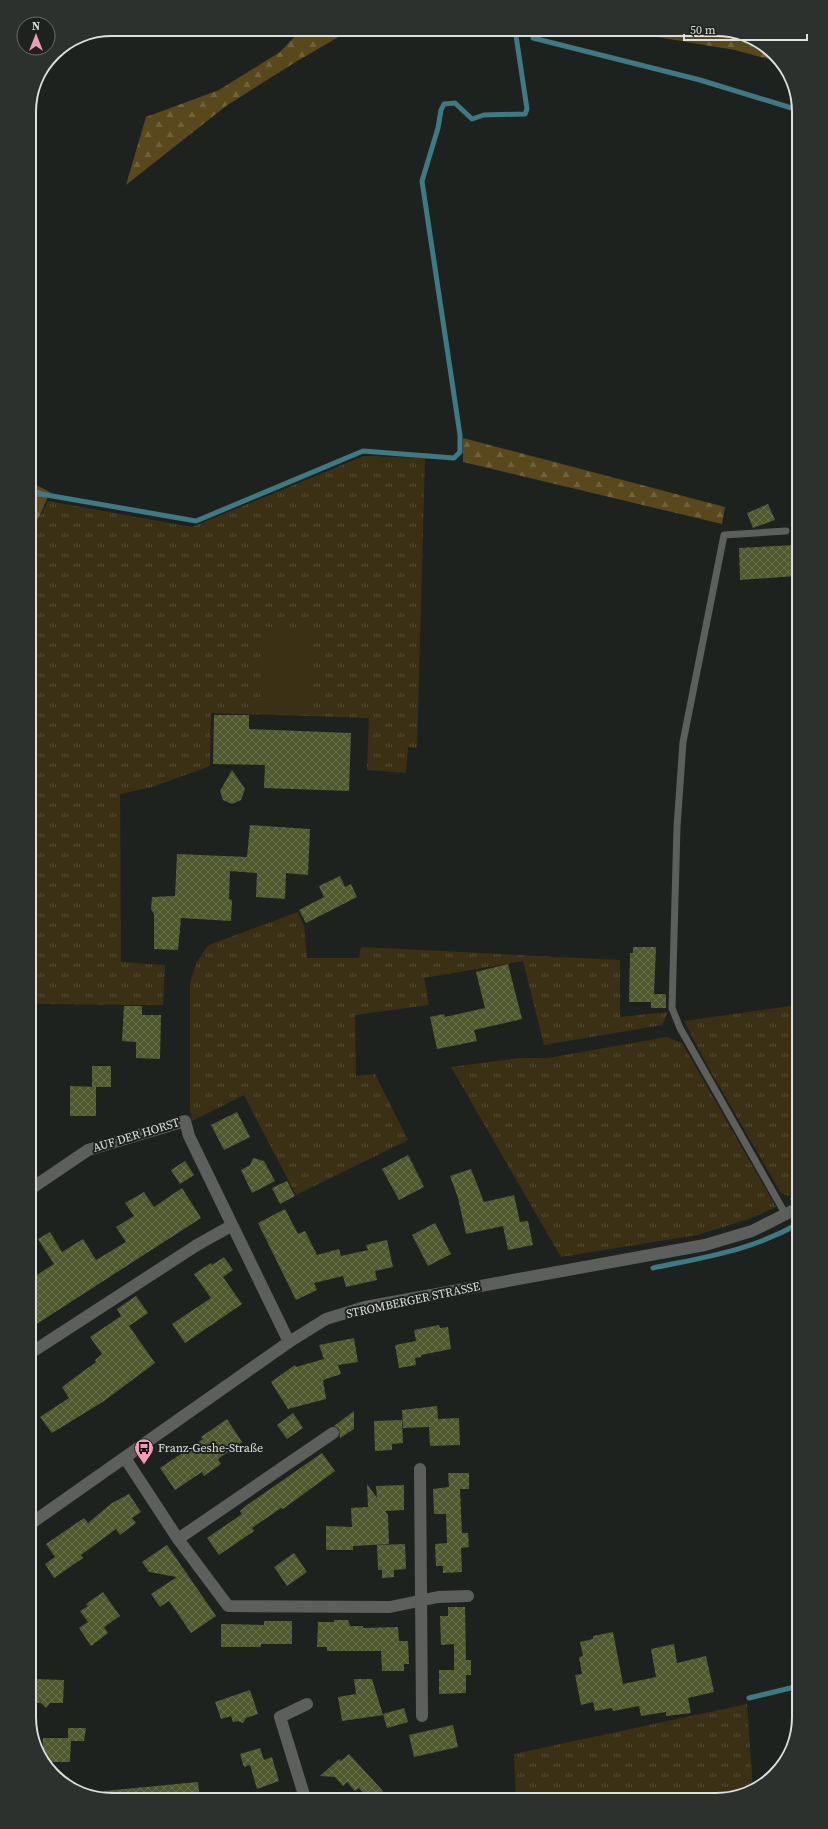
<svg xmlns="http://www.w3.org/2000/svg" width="828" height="1829" font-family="'Source Serif 4',serif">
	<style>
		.grass { fill: url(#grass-tufts) }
		.forest { fill: url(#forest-firs) }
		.park { fill: #3b3014 }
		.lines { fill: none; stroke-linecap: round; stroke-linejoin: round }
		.stream { stroke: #3d7a84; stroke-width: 5 }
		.building { fill: url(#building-cross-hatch) }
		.lane { stroke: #5c5f5c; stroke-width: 7 }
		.street { stroke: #5c5f5c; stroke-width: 12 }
		.secondary { stroke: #5c5f5c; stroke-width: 12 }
		.labels { text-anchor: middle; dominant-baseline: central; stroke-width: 4; stroke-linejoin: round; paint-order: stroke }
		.street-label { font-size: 12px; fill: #dee0de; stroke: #1e221f }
		.poi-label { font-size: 12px; fill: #dee0de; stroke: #1e221f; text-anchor: start }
		.rim { fill: none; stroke: #dee0de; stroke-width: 2 }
	</style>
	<defs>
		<pattern id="grass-tufts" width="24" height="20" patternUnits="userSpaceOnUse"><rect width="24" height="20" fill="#3b3014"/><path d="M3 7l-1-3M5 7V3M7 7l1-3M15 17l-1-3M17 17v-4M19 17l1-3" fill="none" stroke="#574e36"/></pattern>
		<pattern id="forest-firs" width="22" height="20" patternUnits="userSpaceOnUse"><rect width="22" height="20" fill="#58481c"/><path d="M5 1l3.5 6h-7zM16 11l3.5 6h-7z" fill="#70623d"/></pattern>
		<pattern id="building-cross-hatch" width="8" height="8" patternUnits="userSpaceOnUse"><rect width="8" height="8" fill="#50582e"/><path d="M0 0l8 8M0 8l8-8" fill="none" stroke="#69704c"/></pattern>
	</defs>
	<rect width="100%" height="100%" fill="#1e221f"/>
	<g class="grass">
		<path d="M 364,456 L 425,458 L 417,748 L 408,747 L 406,773 L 367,770 L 369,718 L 211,713 L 210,766 L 152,787 L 120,794 L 121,962 L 165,965 L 163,1005 L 32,1004 L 30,564 L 37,522 L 48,501 L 192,527 Z"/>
		<path d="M 298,912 L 304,926 L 307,958 L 359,958 L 361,947 L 620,960 L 620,1017 L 668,1012 L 662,1025 L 544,1045 L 523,961 L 424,978 L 429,1005 L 355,1015 L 356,1076 L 375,1074 L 408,1140 L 296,1195 L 244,1095 L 192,1121 L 190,1110 L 190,984 C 194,968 198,957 209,945 Z"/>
		<path d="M 797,1005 L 798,1192 L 789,1196 L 781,1193 L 707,1065 L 684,1021 Z"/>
		<path d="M 667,1037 L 682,1043 L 776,1207 L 749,1219 L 697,1235 L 561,1257 L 451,1067 L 520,1058 L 548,1058 Z"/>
		<path d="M 747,1704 L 753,1788 L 743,1796 L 516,1797 L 514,1754 Z"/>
	</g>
	<g class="forest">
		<path d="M 302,29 L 364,29 L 347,32 L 294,63 L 226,106 L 126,185 L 146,117 L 219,90 L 280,52 Z"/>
		<path d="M 609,29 L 722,29 L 767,46 L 779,62 L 735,50 Z"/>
		<path d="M 463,438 L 725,507 L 722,524 L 463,462 Z"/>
		<path d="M 30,482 L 50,492 L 37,522 L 30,564 Z"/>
	</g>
	<path class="park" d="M 261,630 L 310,631 L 309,715 L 260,714 Z"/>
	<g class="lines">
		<g class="stream">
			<path d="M 533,38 L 700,80 L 795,109"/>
			<path d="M 30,489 L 41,494 L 196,521 L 363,451 L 454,458 L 460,452 L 460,435 L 422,181 L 438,128 L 441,110 L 444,104 L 455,103 L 472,119 L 484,115 L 525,114 L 527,109 L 515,29"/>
			<path d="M 30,506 L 33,491"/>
			<path d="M 793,1199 L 798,1196"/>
			<path d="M 653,1268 C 705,1257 750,1251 798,1224"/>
			<path d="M 749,1698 L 799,1686"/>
		</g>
	</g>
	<g class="building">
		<path d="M 768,504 L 775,520 L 753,528 L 747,513 Z"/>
		<path d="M 796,545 L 796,576 L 740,580 L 739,548 Z"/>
		<path d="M 214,715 L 249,715 L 249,729 L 351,733 L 349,791 L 264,788 L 265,765 L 213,764 Z"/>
		<path d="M 232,770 L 245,789 L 241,800 L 232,804 L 223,800 L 220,791 Z"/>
		<path d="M 250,825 L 310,829 L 308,875 L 286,873 L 285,899 L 256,897 L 257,873 L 230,871 L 229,899 L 232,900 L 231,921 L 181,918 L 178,950 L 154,949 L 154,914 L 151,909 L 152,897 L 175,896 L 177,854 L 247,857 Z"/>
		<path d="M 340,876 L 345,887 L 351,884 L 357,897 L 306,923 L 299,910 L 324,897 L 319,886 Z"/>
		<path d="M 633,947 L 656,947 L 654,994 L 666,994 L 666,1008 L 651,1008 L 651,1002 L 629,1002 L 630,953 L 633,953 Z"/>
		<path d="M 508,964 L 522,1019 L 474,1030 L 477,1041 L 437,1049 L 430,1017 L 444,1014 L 445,1017 L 485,1008 L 476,972 Z"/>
		<path d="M 124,1006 L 142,1006 L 142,1015 L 161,1015 L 160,1059 L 136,1058 L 136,1042 L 122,1041 Z"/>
		<rect x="92" y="1066" width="19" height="21"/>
		<path d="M 70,1086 L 96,1087 L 96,1116 L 70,1116 Z"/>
		<path d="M 237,1112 L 250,1137 L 224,1150 L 211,1125 Z"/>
		<path d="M 408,1155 L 424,1187 L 399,1200 L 382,1169 Z"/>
		<path d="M 253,1158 L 264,1161 L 275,1181 L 252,1193 L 241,1170 L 250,1165 Z"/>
		<path d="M 185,1161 L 194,1175 L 180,1184 L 171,1170 Z"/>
		<path d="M 471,1169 L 484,1202 L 514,1195 L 520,1222 L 528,1221 L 533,1245 L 508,1250 L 503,1226 L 466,1234 L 458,1198 L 450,1176 Z"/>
		<path d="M 287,1181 L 295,1196 L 280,1204 L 272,1188 Z"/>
		<path d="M 182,1188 L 201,1218 L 32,1327 L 32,1278 L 54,1264 L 38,1239 L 50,1232 L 62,1252 L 83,1239 L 96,1260 L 126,1242 L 116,1227 L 134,1216 L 125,1203 L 144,1192 L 154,1207 Z"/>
		<path d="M 285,1209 L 298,1234 L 305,1231 L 317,1255 L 339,1249 L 341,1256 L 368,1250 L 366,1245 L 387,1240 L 393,1267 L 375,1271 L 377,1280 L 346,1287 L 343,1276 L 314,1283 L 317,1290 L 296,1300 L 258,1223 Z"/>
		<path d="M 435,1223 L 451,1254 L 428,1266 L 412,1235 Z"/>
		<path d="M 224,1257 L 233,1270 L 223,1277 L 242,1304 L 185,1343 L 172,1324 L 211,1298 L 194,1274 L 211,1263 L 212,1265 Z"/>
		<path d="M 136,1296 L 148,1313 L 129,1326 L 155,1363 L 104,1401 L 52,1433 L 40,1417 L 69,1398 L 62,1387 L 96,1362 L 95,1360 L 102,1354 L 90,1337 L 121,1316 L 117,1309 Z"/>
		<path d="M 439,1325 L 440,1328 L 448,1327 L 451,1349 L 421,1355 L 421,1357 L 415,1358 L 416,1365 L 399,1368 L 395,1345 L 416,1341 L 414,1330 Z"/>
		<path d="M 354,1338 L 358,1362 L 338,1365 L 341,1374 L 323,1380 L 326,1399 L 288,1409 L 271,1382 L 295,1365 L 296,1367 L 324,1359 L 319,1345 Z"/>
		<path d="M 437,1406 L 438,1419 L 459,1418 L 460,1445 L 430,1446 L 429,1427 L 403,1428 L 402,1410 Z"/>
		<path d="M 354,1411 L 354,1429 L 340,1438 L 339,1429 L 334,1426 Z"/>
		<path d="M 293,1413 L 303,1428 L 287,1439 L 277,1425 Z"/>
		<path d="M 227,1419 L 242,1442 L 218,1459 L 221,1464 L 204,1476 L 202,1472 L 175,1490 L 160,1468 L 203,1439 L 201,1437 Z"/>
		<path d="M 402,1420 L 403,1443 L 392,1444 L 392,1450 L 375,1451 L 374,1421 Z"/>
		<path d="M 322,1453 L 335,1471 L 283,1509 L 281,1508 L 252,1528 L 254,1531 L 219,1555 L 207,1538 L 242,1514 L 240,1511 L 247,1505 Z"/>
		<path d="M 448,1473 L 469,1473 L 469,1489 L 460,1489 L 462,1533 L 468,1533 L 469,1547 L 461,1548 L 462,1572 L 443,1573 L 443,1566 L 436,1566 L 435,1544 L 447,1543 L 446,1514 L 434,1514 L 433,1489 L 449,1487 Z"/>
		<path d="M 367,1484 L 377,1498 L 376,1486 L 404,1485 L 404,1510 L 385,1511 L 388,1515 L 389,1544 L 353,1546 L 353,1550 L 326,1550 L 326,1526 L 352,1527 L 351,1508 L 368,1507 Z"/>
		<path d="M 129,1494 L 141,1512 L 132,1518 L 136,1523 L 120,1535 L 116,1529 L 81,1555 L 83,1558 L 54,1578 L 45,1564 L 55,1557 L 46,1544 L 84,1518 L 88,1523 L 112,1503 Z"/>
		<path d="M 405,1544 L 406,1569 L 394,1570 L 394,1577 L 382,1578 L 382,1570 L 378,1570 L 377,1545 Z"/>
		<path d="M 167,1545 L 216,1616 L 191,1633 L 169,1601 L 160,1607 L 151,1594 L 177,1577 L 149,1572 L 142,1562 Z"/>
		<path d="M 294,1553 L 307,1572 L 287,1586 L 274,1567 Z"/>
		<path d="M 103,1592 L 120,1616 L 104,1627 L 108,1633 L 91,1646 L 79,1628 L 88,1622 L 80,1611 L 88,1606 L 86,1604 Z"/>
		<path d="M 448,1607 L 465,1607 L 466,1660 L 471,1660 L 471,1675 L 466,1675 L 466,1693 L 439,1694 L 439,1670 L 454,1670 L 454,1644 L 441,1645 L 440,1616 L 448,1616 Z"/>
		<path d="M 334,1620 L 348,1620 L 350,1626 L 363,1626 L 363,1628 L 398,1627 L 399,1641 L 408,1641 L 409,1664 L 404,1664 L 404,1671 L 382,1671 L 381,1651 L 327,1651 L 327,1647 L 317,1647 L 318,1622 L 334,1622 Z"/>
		<path d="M 264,1621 L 292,1621 L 292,1644 L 261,1644 L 261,1647 L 221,1647 L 221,1624 L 264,1625 Z"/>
		<path d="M 613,1632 L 623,1684 L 656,1677 L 651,1649 L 674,1644 L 677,1663 L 706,1656 L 714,1692 L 688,1698 L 691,1713 L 666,1716 L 666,1712 L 641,1716 L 639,1706 L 613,1711 L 612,1708 L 595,1711 L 593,1702 L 581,1705 L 575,1675 L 582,1674 L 579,1657 L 583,1656 L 580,1642 L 593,1639 L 593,1636 Z"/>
		<path d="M 33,1679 L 64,1680 L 63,1703 L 50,1703 L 46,1708 L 41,1703 L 33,1703 Z"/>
		<path d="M 354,1679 L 372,1679 L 383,1715 L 342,1721 L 338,1697 L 356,1694 Z"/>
		<path d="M 250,1690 L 258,1714 L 246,1718 L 243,1723 L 238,1721 L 233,1722 L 231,1716 L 221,1719 L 215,1702 Z"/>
		<path d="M 404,1708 L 408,1722 L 387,1728 L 383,1714 Z"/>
		<path d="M 453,1725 L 458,1747 L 414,1757 L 409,1735 Z"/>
		<path d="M 68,1728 L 86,1728 L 84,1741 L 71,1741 L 70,1762 L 46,1762 L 42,1757 L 43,1738 L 68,1738 Z"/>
		<path d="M 260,1748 L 264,1760 L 272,1757 L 279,1781 L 257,1789 L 250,1765 L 244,1767 L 240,1754 Z"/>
		<path d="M 349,1754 L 383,1791 L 376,1798 L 367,1798 L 359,1788 L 355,1791 L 347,1782 L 343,1786 L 335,1777 L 320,1776 L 339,1759 L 341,1761 Z"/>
		<path d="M 198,1782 L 200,1799 L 104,1799 L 104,1791 Z"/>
	</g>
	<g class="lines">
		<path class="lane" d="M 786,1215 L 680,1028 L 672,1008 L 677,827 L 683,742 L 724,535 L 786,531"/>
		<g class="street">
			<path d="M 32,1188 L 88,1150 L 185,1121 L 189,1136 L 289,1342"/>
			<path d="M 32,1352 L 197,1245 L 231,1226"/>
			<path d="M 125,1458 L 178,1539 L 228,1606 L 390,1607 L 438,1597 L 468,1596"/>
			<path d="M 420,1469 L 422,1716"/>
			<path d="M 178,1539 L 333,1433"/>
			<path d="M 305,1798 L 280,1717 L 307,1704"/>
		</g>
		<path class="secondary" d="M 33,1522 L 289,1342 L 326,1319 L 365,1307 L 705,1245 L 752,1231 L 798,1208"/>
	</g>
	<defs>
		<symbol id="bus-pin" viewBox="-11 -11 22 30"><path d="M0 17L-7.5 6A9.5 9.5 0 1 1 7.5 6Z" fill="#f09ab7" stroke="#1e221f"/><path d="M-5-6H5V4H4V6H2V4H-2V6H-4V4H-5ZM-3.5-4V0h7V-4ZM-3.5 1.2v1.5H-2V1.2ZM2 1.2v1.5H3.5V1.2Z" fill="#111"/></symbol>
	</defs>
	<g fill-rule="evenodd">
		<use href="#bus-pin" x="133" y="1437" width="22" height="30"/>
	</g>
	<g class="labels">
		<g class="street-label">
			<text transform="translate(136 1135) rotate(-17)">AUF DER HORST</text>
			<text transform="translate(413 1300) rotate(-12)">STROMBERGER STRASSE</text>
		</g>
		<g class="poi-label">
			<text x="158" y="1448">Franz-Geshe-Straße</text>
		</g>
	</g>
	<path d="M0 0H828V1829H0ZM112 36H716A76 76 0 0 1 792 112V1717A76 76 0 0 1 716 1793H112A76 76 0 0 1 36 1717V112A76 76 0 0 1 112 36Z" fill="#2d312e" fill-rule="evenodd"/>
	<path class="rim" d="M112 36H716A76 76 0 0 1 792 112V1717A76 76 0 0 1 716 1793H112A76 76 0 0 1 36 1717V112A76 76 0 0 1 112 36Z"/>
	<g transform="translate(36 36)"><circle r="19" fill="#1e221f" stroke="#6b6e6b"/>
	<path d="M0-3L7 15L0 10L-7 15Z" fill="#f09ab7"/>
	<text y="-6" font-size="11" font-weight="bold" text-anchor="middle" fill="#dee0de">N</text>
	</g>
	<path d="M684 34v6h123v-6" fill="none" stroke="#dee0de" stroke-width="2"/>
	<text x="690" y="34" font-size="12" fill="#dee0de" stroke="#1e221f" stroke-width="3" paint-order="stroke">50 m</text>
</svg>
